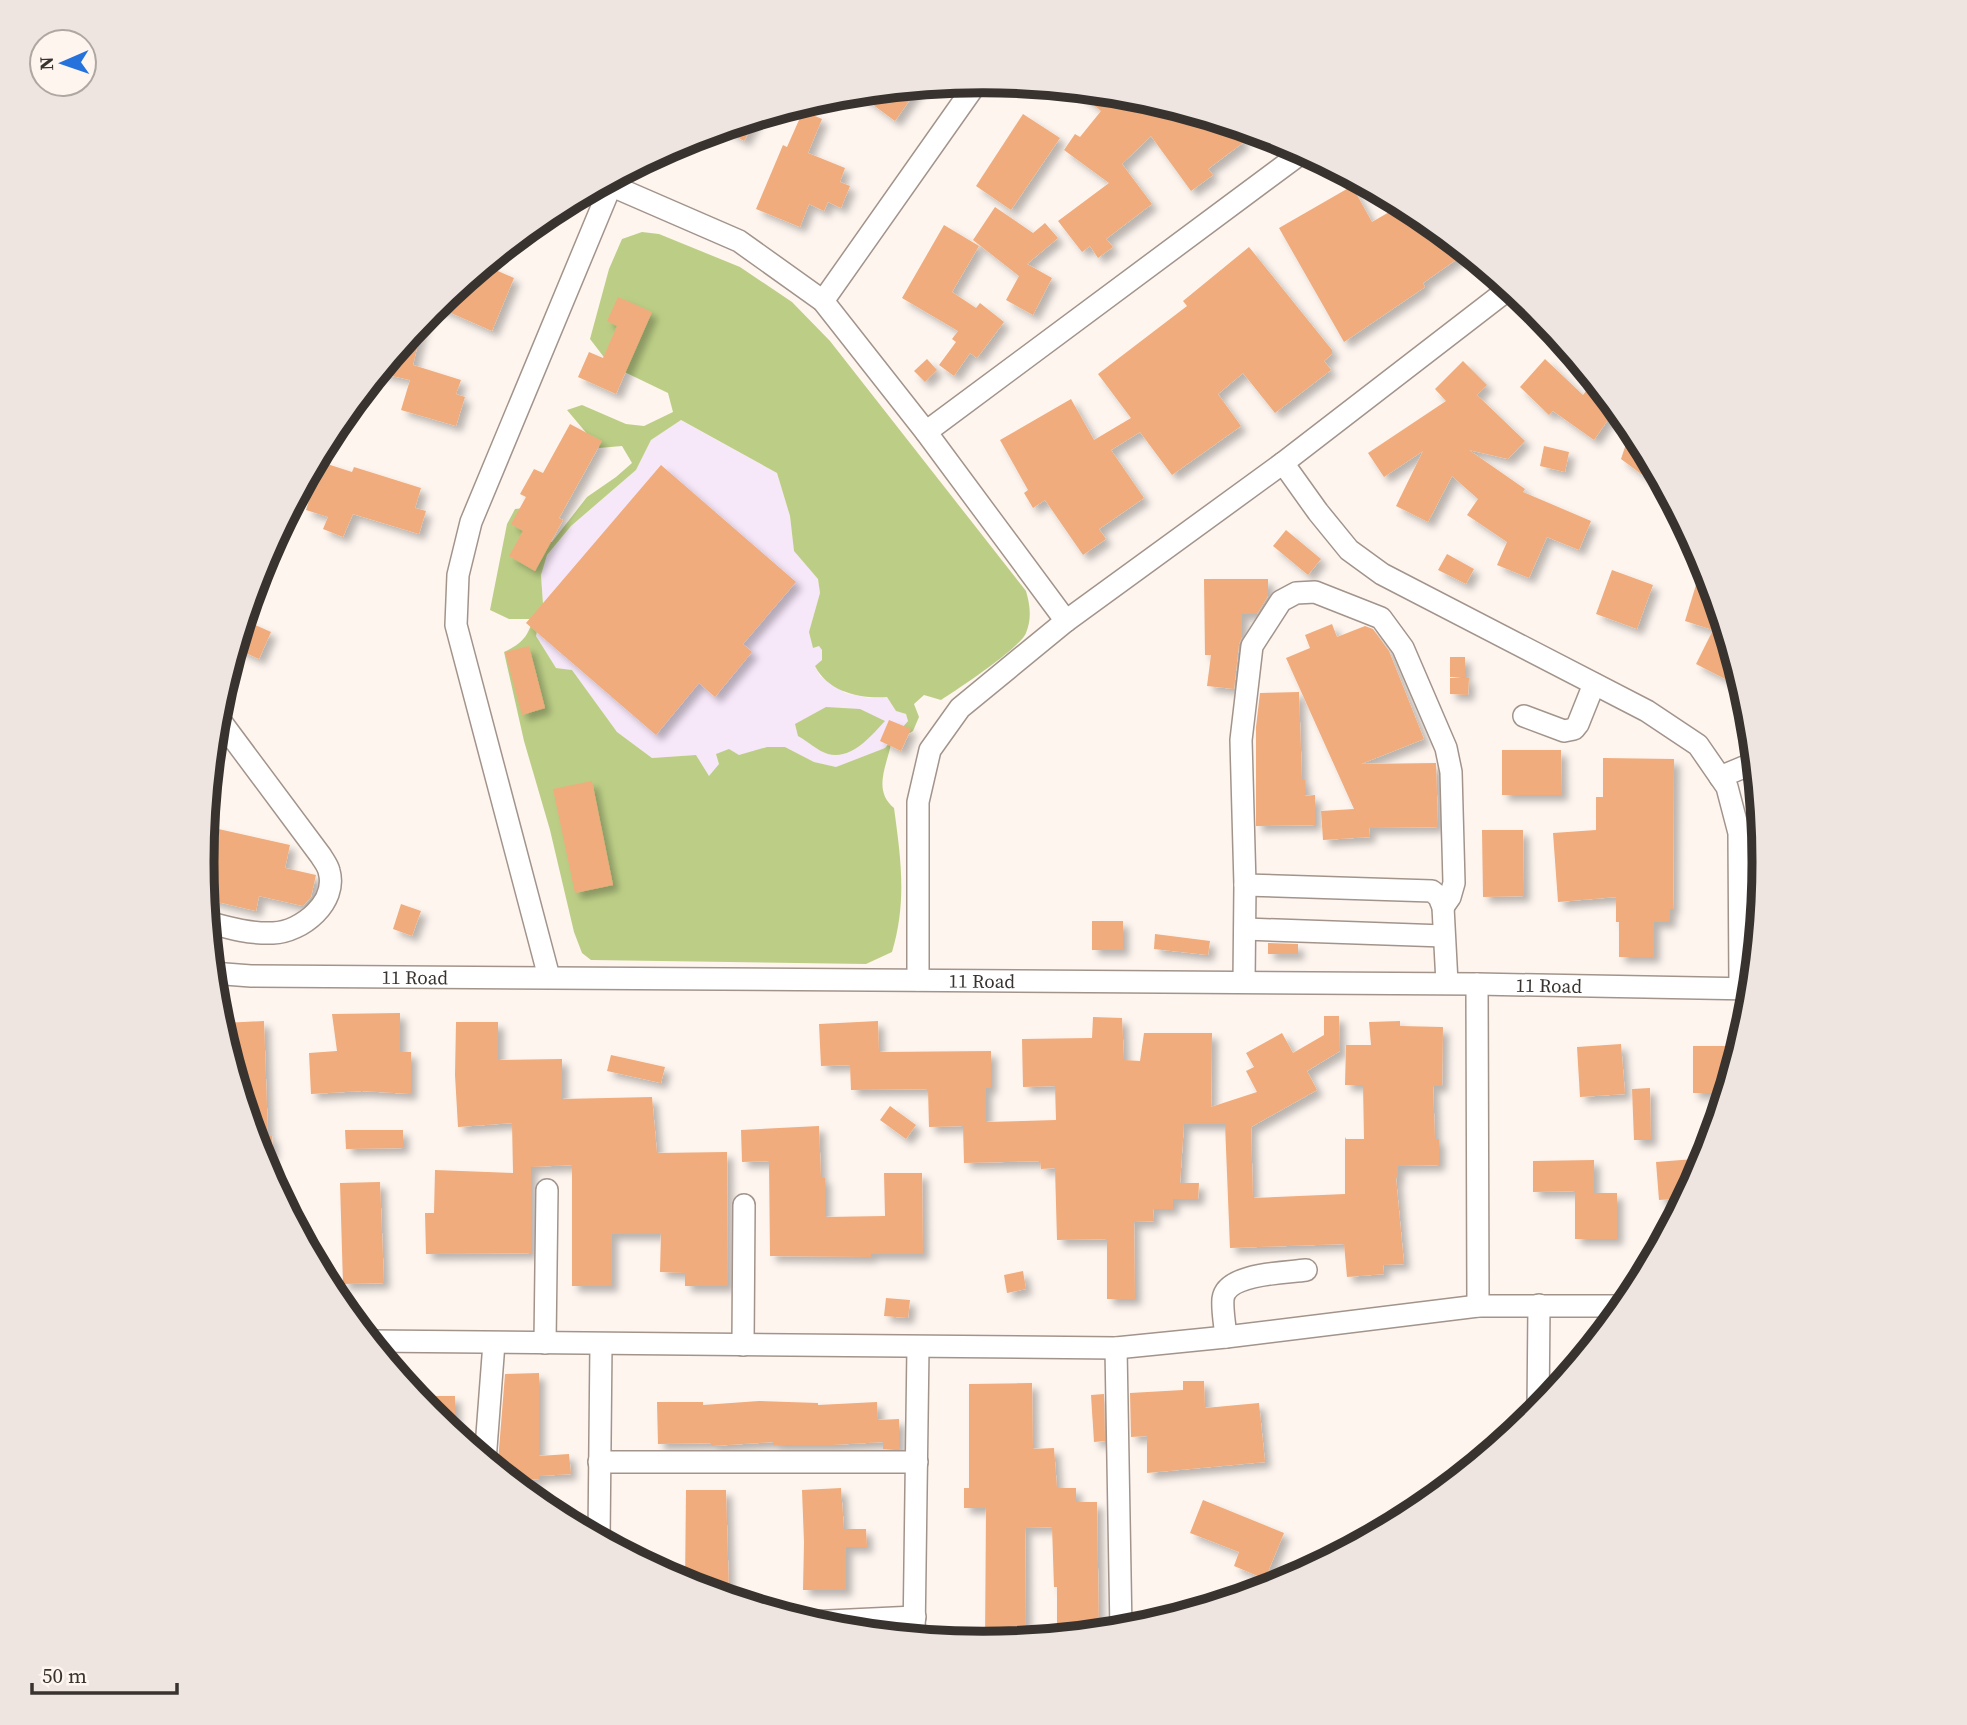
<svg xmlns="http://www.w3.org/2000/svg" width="1967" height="1725" font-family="'Source Serif 4',serif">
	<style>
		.industrial { fill: #f6e7f9 }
		.green { fill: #bcce86; fill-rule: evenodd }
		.building { fill: #f0ac7c; filter: url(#shadow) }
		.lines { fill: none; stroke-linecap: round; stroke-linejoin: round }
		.minor-casing { stroke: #a2948b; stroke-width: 24 }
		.minor { stroke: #fff; stroke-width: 21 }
		.labels { text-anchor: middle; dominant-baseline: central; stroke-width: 7; stroke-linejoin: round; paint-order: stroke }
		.street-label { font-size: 19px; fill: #38332f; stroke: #fef5ef }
		.rim { fill: none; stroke: #38332f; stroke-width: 9 }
	</style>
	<defs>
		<filter id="shadow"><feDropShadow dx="6" dy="6" stdDeviation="3.5" flood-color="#0004"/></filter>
	</defs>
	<rect width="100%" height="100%" fill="#fef5ef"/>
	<path class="industrial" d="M 680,420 L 777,473 L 790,516 L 794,551 L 818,578 L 820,593 L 809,632 L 822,650 L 822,660 L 815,666 L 820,676 L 845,693 L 869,698 L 887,697 L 896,711 L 906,714 L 908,721 L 885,748 L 836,767 L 814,762 L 785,747 L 767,747 L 719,764 L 709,777 L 696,755 L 652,758 L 617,732 L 572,670 L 556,668 L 536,636 L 543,604 L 541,575 L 547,555 L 571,526 L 636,470 L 651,440 Z"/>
	<g class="green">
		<path d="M 642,232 L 659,234 L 740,267 L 792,302 L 830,341 L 1026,591 C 1030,605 1032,618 1026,633 C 1020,648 958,689 941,700 L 924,695 L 914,704 L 919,717 L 913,731 L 891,744 C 886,768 873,790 894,808 C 901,859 907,902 892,952 L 866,964 L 591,960 L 582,953 L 574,932 L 550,830 L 524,741 L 504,652 C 521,644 528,637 533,619 L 509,619 L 490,610 L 507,524 L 515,509 L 533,507 L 542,537 L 552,542 L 587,497 L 616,477 L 632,463 L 622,446 L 599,448 L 567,410 L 582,405 L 626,424 L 644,426 L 673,412 L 668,393 L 610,365 L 590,339 L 609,269 L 622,239 ZM 681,420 L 777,473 L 790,516 L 794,551 L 818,579 L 820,593 L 809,632 L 813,648 L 819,646 L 822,650 L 822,660 L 815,666 C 828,692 860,699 887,697 L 896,711 L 906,714 L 908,721 L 885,748 L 836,767 L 814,762 L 785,747 L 767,747 L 739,755 L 729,749 L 716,754 L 719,764 L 709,776 L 696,755 L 652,758 L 617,732 L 572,670 L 556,668 L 536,636 L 543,604 L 541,575 L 547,555 L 571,526 L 636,470 L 651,440 Z"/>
		<path d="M 826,707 L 860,709 L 885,721 C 871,736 852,760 828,754 C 818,751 807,741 798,736 L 795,724 Z"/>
	</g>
	<g class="building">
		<path d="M 919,87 L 895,121 L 857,93 L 904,88 Z"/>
		<path d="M 1074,89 L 1136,96 L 1244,128 L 1238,133 L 1244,142 L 1208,169 L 1213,175 L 1191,191 L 1151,136 L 1122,164 L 1152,204 L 1106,239 L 1113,247 L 1098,258 L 1090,246 L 1082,252 L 1058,221 L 1109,183 L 1064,150 L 1075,134 L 1080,137 L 1101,111 Z"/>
		<path d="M 803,111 L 822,119 L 808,153 L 845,168 L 840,182 L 850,186 L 841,208 L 828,202 L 824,211 L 809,204 L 800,227 L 756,209 L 783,145 L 787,147 Z"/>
		<path d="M 1023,114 L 1060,138 L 1011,210 L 976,186 Z"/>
		<path d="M 757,118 L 744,141 L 722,128 L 739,123 Z"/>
		<path d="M 1352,186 L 1372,222 L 1403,204 L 1418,213 L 1467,252 L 1423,283 L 1425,287 L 1344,342 L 1279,228 Z"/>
		<path d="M 995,207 L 1033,233 L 1045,223 L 1058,238 L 1027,264 L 1052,278 L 1033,315 L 1006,300 L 1019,276 L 973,240 Z"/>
		<path d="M 944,225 L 979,246 L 952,292 L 976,308 L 980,303 L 1004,322 L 977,358 L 970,353 L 954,376 L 939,365 L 956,342 L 952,339 L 958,331 L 902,298 Z"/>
		<path d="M 1249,247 L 1332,350 L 1332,354 L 1324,361 L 1331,370 L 1275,413 L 1243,373 L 1218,394 L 1241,426 L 1172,475 L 1140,432 L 1111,450 L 1144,498 L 1099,529 L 1106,539 L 1083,555 L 1045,500 L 1033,508 L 1024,493 L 1028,490 L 1000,440 L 1071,399 L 1094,440 L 1131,418 L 1098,374 L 1187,306 L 1183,301 Z"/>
		<path d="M 484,265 L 514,278 L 492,331 L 435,306 Z"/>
		<path d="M 618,297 L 652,312 L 616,394 L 578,377 L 589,352 L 603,358 L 617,326 L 607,321 Z"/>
		<path d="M 424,318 L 413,365 L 461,380 L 456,394 L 465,397 L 456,426 L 401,410 L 410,380 L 379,373 Z"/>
		<path d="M 927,359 L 937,370 L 925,382 L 914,371 Z"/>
		<path d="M 1545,359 L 1583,395 L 1586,391 L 1614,411 L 1594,440 L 1553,411 L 1549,415 L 1520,387 Z"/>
		<path d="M 1463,361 L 1487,385 L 1477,395 L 1525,441 L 1508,459 L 1469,450 L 1525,489 L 1523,492 L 1591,521 L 1579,550 L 1547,537 L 1529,578 L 1497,565 L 1507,542 L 1467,515 L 1478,499 L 1452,476 L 1428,522 L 1396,506 L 1423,451 L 1384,477 L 1368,453 L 1446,401 L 1435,389 Z"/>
		<path d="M 570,424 L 602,441 L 559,518 L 563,520 L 535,571 L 509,556 L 523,531 L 511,524 L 526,497 L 520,494 L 534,469 L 543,473 Z"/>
		<path d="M 1632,426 L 1653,465 L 1648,479 L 1621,459 Z"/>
		<path d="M 1544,446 L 1569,452 L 1565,472 L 1540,466 Z"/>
		<path d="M 321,462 L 352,472 L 354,467 L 421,488 L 415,508 L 426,511 L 419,534 L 353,514 L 343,537 L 323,529 L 328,517 L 306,510 Z"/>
		<path d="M 661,465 L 796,582 L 743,644 L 752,652 L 715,697 L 699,683 L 656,735 L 526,623 Z"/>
		<path d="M 1286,530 L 1321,559 L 1308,575 L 1273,546 Z"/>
		<path d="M 1447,554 L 1474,569 L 1466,584 L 1438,570 Z"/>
		<path d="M 1612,570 L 1653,585 L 1637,629 L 1596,614 Z"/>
		<path d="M 1699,575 L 1711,578 L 1740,675 L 1735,684 L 1696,664 L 1713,630 L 1685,621 Z"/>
		<path d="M 1204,579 L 1268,579 L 1268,596 L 1257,614 L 1242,614 L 1242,637 L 1239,644 L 1234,689 L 1207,686 L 1211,655 L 1205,655 Z"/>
		<path d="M 244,620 L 271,632 L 259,659 L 235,648 Z"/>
		<path d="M 1332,624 L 1337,637 L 1365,626 L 1373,629 L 1389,651 L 1424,739 L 1361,764 L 1436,763 L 1438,827 L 1369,828 L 1370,837 L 1323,840 L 1321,811 L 1354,809 L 1286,658 L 1310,648 L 1305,635 Z"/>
		<path d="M 529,646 L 545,708 L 522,715 L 505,652 Z"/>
		<rect x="1450" y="657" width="15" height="20"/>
		<path d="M 1450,678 L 1469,678 L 1468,695 L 1450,694 Z"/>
		<path d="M 1299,692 L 1302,780 L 1305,780 L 1305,796 L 1315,795 L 1315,825 L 1256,826 L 1256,727 L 1260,693 Z"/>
		<path d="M 889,720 L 911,729 L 901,751 L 880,741 Z"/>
		<path d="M 1502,750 L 1561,750 L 1562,795 L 1502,795 Z"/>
		<path d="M 1603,758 L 1674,759 L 1673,909 L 1670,909 L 1670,922 L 1654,922 L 1654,957 L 1619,957 L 1619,922 L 1616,922 L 1616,897 L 1558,902 L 1553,833 L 1596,830 L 1596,797 L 1603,797 Z"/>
		<path d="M 592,781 L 613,885 L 575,893 L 553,789 Z"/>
		<path d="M 205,826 L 290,845 L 285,868 L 316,875 L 311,897 L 303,906 L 259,896 L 256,911 L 205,899 L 202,862 Z"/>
		<path d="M 1482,830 L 1523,830 L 1524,896 L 1483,897 Z"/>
		<path d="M 401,904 L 421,911 L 412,936 L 393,929 Z"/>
		<rect x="1092" y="921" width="31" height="29"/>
		<path d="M 1155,934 L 1210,941 L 1208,955 L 1154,949 Z"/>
		<path d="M 1268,943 L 1298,944 L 1298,954 L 1268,954 Z"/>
		<path d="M 400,1013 L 400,1052 L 411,1052 L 411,1094 L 362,1091 L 311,1094 L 309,1053 L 337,1051 L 332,1014 Z"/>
		<path d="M 1324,1016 L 1339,1016 L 1340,1051 L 1307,1071 L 1317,1090 L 1251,1127 L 1253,1198 L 1345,1194 L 1345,1137 L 1346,1139 L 1364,1139 L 1363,1085 L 1345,1085 L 1346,1045 L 1371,1045 L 1369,1022 L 1400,1021 L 1400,1026 L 1443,1027 L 1442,1086 L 1433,1086 L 1435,1139 L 1439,1139 L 1439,1165 L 1398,1166 L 1398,1178 L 1396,1178 L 1404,1264 L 1383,1265 L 1384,1274 L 1347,1277 L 1344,1244 L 1230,1248 L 1225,1124 L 1184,1124 L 1180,1183 L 1199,1183 L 1198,1199 L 1173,1199 L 1173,1209 L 1153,1209 L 1154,1221 L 1134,1222 L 1135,1299 L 1107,1299 L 1107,1239 L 1057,1240 L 1055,1168 L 1041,1169 L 1040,1161 L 964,1163 L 963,1126 L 929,1127 L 928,1089 L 851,1090 L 850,1065 L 821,1066 L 819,1024 L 878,1021 L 879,1052 L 991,1051 L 991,1088 L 986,1088 L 986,1122 L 1056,1120 L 1055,1086 L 1023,1087 L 1022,1039 L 1092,1038 L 1093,1017 L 1122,1018 L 1124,1060 L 1140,1061 L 1144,1033 L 1212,1033 L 1211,1107 L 1257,1092 L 1246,1071 L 1254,1067 L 1246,1053 L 1282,1033 L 1293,1053 L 1324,1035 Z"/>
		<path d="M 264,1021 L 268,1136 L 272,1136 L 273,1154 L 268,1154 L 268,1170 L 266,1170 L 261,1161 L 225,1044 L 224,1023 Z"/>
		<path d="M 456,1022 L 498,1022 L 498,1060 L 562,1059 L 562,1099 L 652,1097 L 657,1153 L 727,1152 L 728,1286 L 685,1286 L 685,1273 L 660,1272 L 661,1234 L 612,1234 L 612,1286 L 572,1286 L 572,1165 L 531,1167 L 531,1253 L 426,1254 L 425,1213 L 434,1213 L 435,1170 L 513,1173 L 512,1123 L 458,1127 L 455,1075 Z"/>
		<path d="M 1621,1044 L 1625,1094 L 1580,1097 L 1577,1047 Z"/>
		<path d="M 1693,1046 L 1733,1046 L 1733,1074 L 1727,1093 L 1693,1093 Z"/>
		<path d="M 611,1055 L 665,1067 L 661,1083 L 607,1071 Z"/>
		<path d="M 1650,1088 L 1651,1140 L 1634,1140 L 1632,1089 Z"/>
		<path d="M 890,1106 L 916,1125 L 906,1139 L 880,1120 Z"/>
		<path d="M 819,1126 L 821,1178 L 825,1178 L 825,1217 L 885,1216 L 884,1173 L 922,1173 L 923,1254 L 871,1254 L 871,1257 L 770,1256 L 769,1161 L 742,1162 L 741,1130 Z"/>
		<path d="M 345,1130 L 403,1130 L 403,1148 L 346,1149 Z"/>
		<path d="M 1707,1158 L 1687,1198 L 1659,1200 L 1656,1162 Z"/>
		<path d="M 1594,1160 L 1594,1193 L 1617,1193 L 1617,1239 L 1575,1239 L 1575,1191 L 1533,1192 L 1533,1161 Z"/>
		<path d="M 380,1182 L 384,1283 L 343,1284 L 340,1183 Z"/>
		<path d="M 1023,1271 L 1026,1289 L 1007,1293 L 1004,1275 Z"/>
		<path d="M 886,1298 L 910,1300 L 908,1318 L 884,1316 Z"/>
		<path d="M 539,1373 L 539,1456 L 569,1454 L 571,1474 L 539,1476 L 539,1479 L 509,1480 L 495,1469 L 498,1462 L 505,1374 Z"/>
		<path d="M 1183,1381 L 1204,1381 L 1205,1408 L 1259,1403 L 1265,1462 L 1147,1473 L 1147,1436 L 1131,1437 L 1130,1393 L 1183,1390 Z"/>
		<path d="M 1032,1383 L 1033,1449 L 1054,1448 L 1057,1488 L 1076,1488 L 1076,1502 L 1097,1502 L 1099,1633 L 1057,1637 L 1057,1587 L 1054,1587 L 1052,1527 L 1025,1528 L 1026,1640 L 985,1644 L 986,1508 L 964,1508 L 964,1488 L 969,1488 L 969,1384 Z"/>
		<path d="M 1104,1394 L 1105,1441 L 1094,1442 L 1091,1395 Z"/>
		<path d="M 415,1396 L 455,1396 L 455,1436 L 430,1415 Z"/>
		<path d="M 759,1401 L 818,1403 L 818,1405 L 877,1402 L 878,1420 L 899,1419 L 899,1449 L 883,1449 L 883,1442 L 832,1445 L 773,1445 L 773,1442 L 712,1446 L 712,1443 L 658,1444 L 657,1402 L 703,1402 L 703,1405 Z"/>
		<path d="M 841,1488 L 844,1529 L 866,1529 L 867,1547 L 846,1547 L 846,1590 L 803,1590 L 804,1542 L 802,1490 Z"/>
		<path d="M 686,1490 L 726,1490 L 729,1594 L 713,1594 L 685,1585 Z"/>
		<path d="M 1203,1500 L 1284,1533 L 1265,1579 L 1234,1566 L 1239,1552 L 1190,1533 Z"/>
	</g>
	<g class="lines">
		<defs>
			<g id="minor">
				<path d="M 610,185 L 739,241 L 823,301 L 926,432 L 1066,621"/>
				<path d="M 823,301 L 978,81"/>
				<path d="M 926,432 L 1304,151"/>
				<path d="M 1283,463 L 1318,512 L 1349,550 L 1382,574 L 1647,711 L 1698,745 L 1727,787 L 1739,833 L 1740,989"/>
				<path d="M 1524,716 L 1564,731 L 1574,729 L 1578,724 L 1594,684"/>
				<path d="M 1720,777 L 1756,762"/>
				<path d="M 1245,885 L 1432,891 L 1439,897 L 1443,907 L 1447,983"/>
				<path d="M 207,922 C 229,928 250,934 273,933 C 302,932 338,902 329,871 C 328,866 324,861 321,856 L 216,715"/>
				<path d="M 1245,929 L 1444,936"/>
				<path id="s1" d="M 212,973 L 251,976 L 1477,984 L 1753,989"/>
				<path d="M 549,977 L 456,625 L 458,575 L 471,522 L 614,178"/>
				<path d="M 918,980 L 918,802 L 930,750 L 960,708 L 1066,621 L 1283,463 L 1510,288"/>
				<path d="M 1244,982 L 1245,885 L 1241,740 L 1252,646 L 1281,601 L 1296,593 L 1315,592 L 1381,618 L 1403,648 L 1446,748 L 1451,772 L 1454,883 L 1450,897 L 1443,907"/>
				<path d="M 1477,984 L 1478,1306"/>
				<path d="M 1226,1337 C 1225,1325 1222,1311 1223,1299 C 1226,1273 1285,1273 1306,1270"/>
				<path d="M 370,1341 L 1116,1348 L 1226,1337 L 1478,1306 L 1627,1306"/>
				<path d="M 545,1343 L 547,1190"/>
				<path d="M 743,1345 L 744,1205"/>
				<path d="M 1116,1348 L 1121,1631"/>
				<path d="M 1538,1413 L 1539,1305"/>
				<path d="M 485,1461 L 494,1343"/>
				<path d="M 599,1462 L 917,1462"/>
				<path d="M 599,1539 L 601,1344"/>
				<path d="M 807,1622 L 915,1617"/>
				<path d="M 914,1638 L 918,1347"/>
			</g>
		</defs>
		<use href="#minor" class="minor-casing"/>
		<use href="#minor" class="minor"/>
	</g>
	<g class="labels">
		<g class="street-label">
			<text stroke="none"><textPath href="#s1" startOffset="203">11 Road</textPath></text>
			<text stroke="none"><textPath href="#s1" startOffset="770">11 Road</textPath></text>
			<text stroke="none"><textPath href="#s1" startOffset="1337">11 Road</textPath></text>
		</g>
	</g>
	<path d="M0 0H1967V1725H0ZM214 862a769 769 0 1 1 1538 0a769 769 0 1 1-1538 0Z" fill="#eee5e0" fill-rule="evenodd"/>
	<path class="rim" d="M214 862a769 769 0 1 1 1538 0a769 769 0 1 1-1538 0Z"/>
	<g transform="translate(63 63) rotate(268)"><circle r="33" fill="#fef5ef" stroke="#afa7a2" stroke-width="2"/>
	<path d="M0-5L12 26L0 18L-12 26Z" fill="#2572dd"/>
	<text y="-10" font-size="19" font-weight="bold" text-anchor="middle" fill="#38332f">N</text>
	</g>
	<path d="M32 1683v10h145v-10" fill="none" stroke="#38332f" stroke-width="3.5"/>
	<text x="42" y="1683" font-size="21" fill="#38332f" stroke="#fef5ef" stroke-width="5" paint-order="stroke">50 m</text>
</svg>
